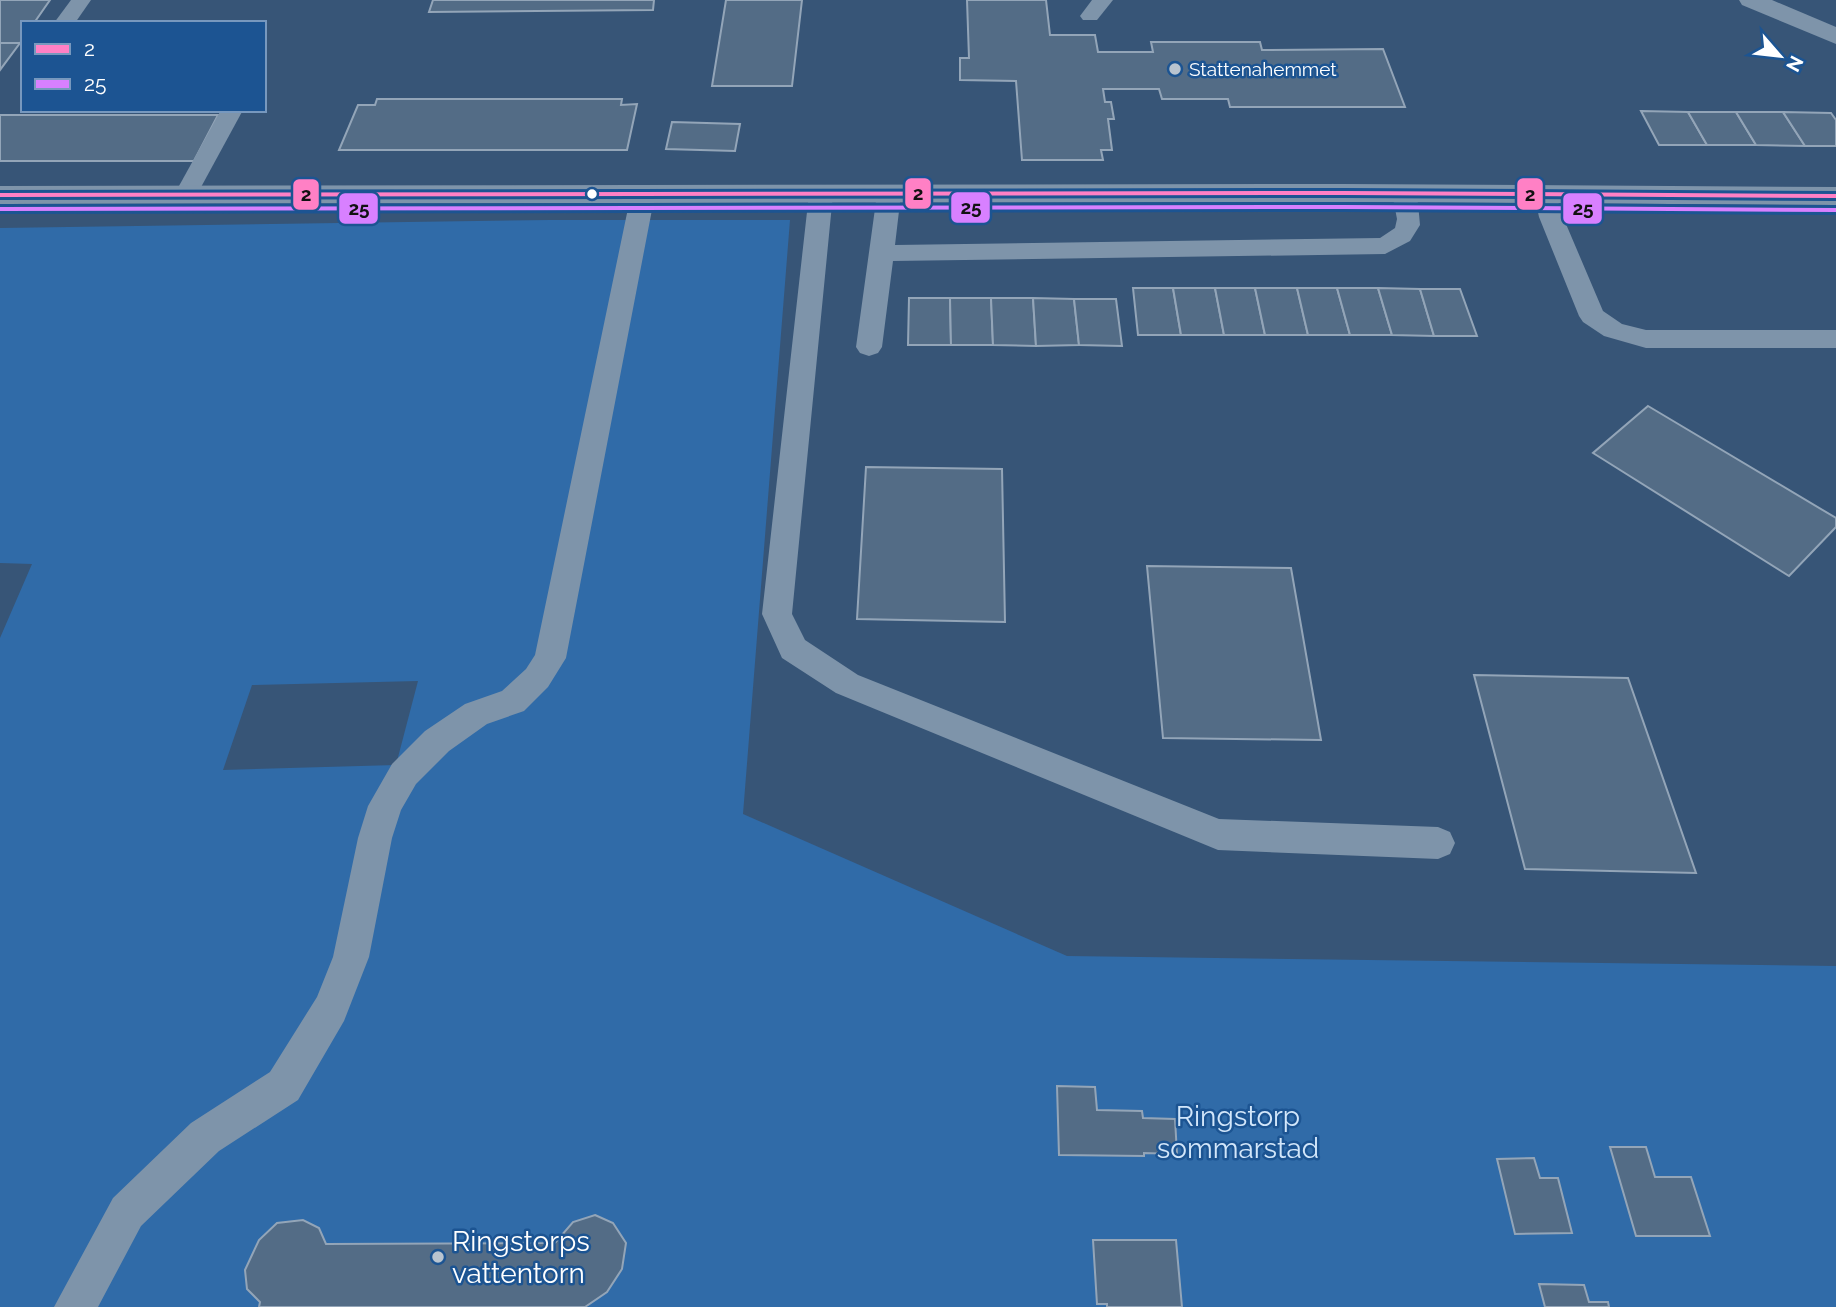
<svg xmlns="http://www.w3.org/2000/svg" width="1836" height="1307" font-family="Raleway,sans-serif">
	<style>
		.green { fill: #306ba8; fill-rule: evenodd }
		.building { fill: #536c86; stroke: #93a5b8; stroke-width: 2 }
		.lines { fill: none; stroke-linecap: round; stroke-linejoin: round }
		.service { fill: #7e94aa; fill-rule: evenodd }
		.minor { fill: #7e94aa; fill-rule: evenodd }
		.tertiary { fill: #7e94aa; fill-rule: evenodd }
		.bus-1-casing { stroke: #1c5492; stroke-width: 6 }
		.bus-2-casing { stroke: #1c5492; stroke-width: 6 }
		.bus-1 { fill: #ff80c5; fill-rule: evenodd }
		.bus-2 { fill: #d880ff; fill-rule: evenodd }
		.poi-dot { fill: #b9c4cf; stroke: #1c5492; stroke-width: 2.5 }
		.bus-dot { fill: #fff; stroke: #1c5492; stroke-width: 2.5 }
		.labels { text-anchor: middle; dominant-baseline: central; stroke-width: 5; stroke-linejoin: round; paint-order: stroke }
		.far-poi-label { font-size: 19px; fill: #fff; stroke: #1c5492; text-anchor: start }
		.near-park-label { font-size: 28px; fill: #d2e6fa; stroke: #1c5492 }
		.near-poi-label { font-size: 28px; fill: #fff; stroke: #1c5492; text-anchor: start }
		.line-badge { stroke: #1c5492; stroke-width: 2.5 }
		.pale-badge-label { font-size: 19px; text-anchor: middle; font-weight: bold; fill: #111 }
	</style>
	<rect width="100%" height="100%" fill="#375577"/>
	<path class="green" d="M 551,220 L 790,220 L 743,814 L 1067,956 L 1836,966 L 1836,1307 L 0,1307 L 0,638 L 32,564 L 0,563 L 0,228 ZM 418,681 L 396,765 L 223,770 L 252,685 Z"/>
	<g class="building">
		<path d="M 0,0 L 50,0 L 34,23 L 23,23 L 23,39 L 20,43 L 0,43 Z"/>
		<path d="M 433,0 L 654,0 L 653,10 L 429,12 Z"/>
		<path d="M 726,0 L 802,0 L 792,86 L 712,86 Z"/>
		<path d="M 967,0 L 1046,0 L 1050,35 L 1095,35 L 1098,52 L 1153,52 L 1151,42 L 1260,42 L 1262,50 L 1383,49 L 1405,107 L 1230,107 L 1228,99 L 1162,99 L 1159,89 L 1103,89 L 1105,102 L 1111,102 L 1114,119 L 1108,119 L 1112,150 L 1101,150 L 1103,160 L 1022,160 L 1016,81 L 960,80 L 960,58 L 969,58 Z"/>
		<path d="M 0,43 L 20,43 L 0,70 Z"/>
		<path d="M 377,99 L 622,99 L 621,105 L 637,104 L 627,150 L 339,150 L 358,105 L 375,105 Z"/>
		<path d="M 1641,111 L 1688,112 L 1707,145 L 1659,145 Z"/>
		<path d="M 1688,112 L 1736,112 L 1756,145 L 1707,145 Z"/>
		<path d="M 1736,112 L 1783,112 L 1805,146 L 1756,145 Z"/>
		<path d="M 1783,112 L 1831,113 L 1836,120 L 1836,146 L 1805,146 Z"/>
		<path d="M 0,115 L 218,115 L 194,161 L 0,161 Z"/>
		<path d="M 672,122 L 740,124 L 735,151 L 666,149 Z"/>
		<path d="M 1133,288 L 1173,288 L 1181,335 L 1138,335 Z"/>
		<path d="M 1173,288 L 1215,288 L 1224,335 L 1181,335 Z"/>
		<path d="M 1215,288 L 1255,288 L 1265,335 L 1224,335 Z"/>
		<path d="M 1255,288 L 1297,288 L 1308,335 L 1265,335 Z"/>
		<path d="M 1297,288 L 1337,288 L 1350,335 L 1308,335 Z"/>
		<path d="M 1337,288 L 1378,288 L 1392,335 L 1350,335 Z"/>
		<path d="M 1378,288 L 1420,289 L 1434,336 L 1392,335 Z"/>
		<path d="M 1420,289 L 1460,289 L 1477,336 L 1434,336 Z"/>
		<path d="M 909,298 L 950,298 L 951,345 L 908,345 Z"/>
		<path d="M 950,298 L 991,298 L 993,345 L 951,345 Z"/>
		<path d="M 991,298 L 1033,298 L 1036,346 L 993,345 Z"/>
		<path d="M 1033,298 L 1074,299 L 1079,345 L 1036,346 Z"/>
		<path d="M 1074,299 L 1116,299 L 1122,346 L 1079,345 Z"/>
		<path d="M 1648,406 L 1836,518 L 1836,527 L 1789,576 L 1593,453 Z"/>
		<path d="M 866,467 L 1002,469 L 1005,622 L 857,619 Z"/>
		<path d="M 1147,566 L 1291,568 L 1321,740 L 1163,738 Z"/>
		<path d="M 1474,675 L 1628,678 L 1696,873 L 1525,869 Z"/>
		<path d="M 1057,1086 L 1095,1087 L 1097,1110 L 1142,1111 L 1143,1118 L 1175,1119 L 1177,1154 L 1144,1153 L 1144,1156 L 1059,1155 Z"/>
		<path d="M 1610,1147 L 1646,1147 L 1655,1177 L 1691,1177 L 1710,1236 L 1636,1236 Z"/>
		<path d="M 1534,1158 L 1540,1178 L 1558,1178 L 1572,1233 L 1515,1234 L 1497,1159 Z"/>
		<path d="M 595,1215 L 613,1223 L 626,1243 L 622,1269 L 607,1292 L 585,1307 L 259,1307 L 260,1302 L 247,1289 L 245,1270 L 259,1240 L 277,1223 L 303,1220 L 319,1228 L 326,1244 L 555,1243 L 573,1222 Z"/>
		<path d="M 1093,1240 L 1176,1240 L 1182,1307 L 1107,1307 L 1107,1304 L 1097,1304 Z"/>
		<path d="M 1539,1284 L 1584,1285 L 1589,1302 L 1608,1302 L 1609,1307 L 1545,1307 Z"/>
	</g>
	<g class="lines">
		<g class="service">
			<path d="M 71,0 L 91,0 L 75,23 L 54,23 Z"/>
			<path d="M 1092,0 L 1113,0 L 1097,20 L 1083,20 L 1080,16 Z"/>
			<path d="M 221,110 L 243,110 L 194,200 L 186,202 L 178,200 L 174,195 Z"/>
			<path d="M 1404,186 L 1412,188 L 1418,203 L 1420,225 L 1410,241 L 1385,254 L 893,261 L 882,347 L 878,353 L 869,356 L 860,353 L 856,347 L 877,194 L 881,189 L 889,187 L 897,189 L 901,194 L 895,245 L 1380,238 L 1395,228 L 1397,219 L 1392,193 L 1396,188 Z"/>
			<path d="M 643,187 L 651,189 L 655,194 L 566,658 L 548,687 L 524,711 L 487,724 L 449,751 L 416,784 L 401,810 L 392,838 L 369,957 L 344,1021 L 298,1100 L 219,1151 L 141,1226 L 98,1307 L 54,1307 L 113,1198 L 191,1123 L 270,1072 L 317,997 L 333,957 L 358,838 L 368,806 L 392,764 L 425,731 L 465,704 L 502,691 L 526,669 L 535,655 L 631,194 L 635,189 Z"/>
			<path d="M 821,187 L 829,189 L 833,194 L 792,614 L 805,640 L 858,675 L 1219,819 L 1438,827 L 1450,832 L 1455,843 L 1450,854 L 1438,859 L 1218,850 L 836,693 L 782,658 L 762,614 L 809,194 L 813,189 Z"/>
			<path d="M 1546,187 L 1554,189 L 1563,217 L 1603,311 L 1622,324 L 1646,330 L 1836,330 L 1836,348 L 1646,348 L 1604,336 L 1583,322 L 1579,316 L 1539,217 L 1534,194 L 1538,189 Z"/>
		</g>
		<path class="minor" d="M 1739,0 L 1772,0 L 1836,27 L 1836,44 L 1742,5 Z"/>
		<path class="tertiary" d="M 1345,184 L 1836,187 L 1836,205 L 1345,202 L 0,204 L 0,186 Z"/>
		<defs>
			<path id="bus-1" d="M 1345,191 L 1836,194 L 1836,198 L 1345,195 L 0,197 L 0,193 Z"/>
			<path id="bus-2" d="M 1345,205 L 1836,208 L 1836,212 L 1345,209 L 0,211 L 0,207 Z"/>
		</defs>
		<use href="#bus-1" class="bus-1-casing"/>
		<use href="#bus-2" class="bus-2-casing"/>
		<use href="#bus-1" class="bus-1"/>
		<use href="#bus-2" class="bus-2"/>
	</g>
	<g class="poi-dot">
		<circle cx="1175" cy="69" r="7"/>
		<circle cx="438" cy="1257" r="7"/>
	</g>
	<circle class="bus-dot" cx="592" cy="194" r="6"/>
	<g class="labels">
		<g class="far-poi-label">
			<text x="1189" y="69">Stattenahemmet</text>
		</g>
		<g class="near-park-label">
			<text x="1238" y="1116">Ringstorp<tspan x="1238" dy="32">sommarstad</tspan></text>
		</g>
		<g class="near-poi-label">
			<text x="452" y="1241">Ringstorps<tspan x="452" dy="32">vattentorn</tspan></text>
		</g>
	</g>
	<g class="line-badge">
		<rect x="904" y="177" width="28" height="33" rx="7" fill="#ff80c5"/>
		<rect x="1516" y="177" width="28" height="34" rx="7" fill="#ff80c5"/>
		<rect x="292" y="178" width="28" height="33" rx="7" fill="#ff80c5"/>
		<rect x="950" y="191" width="41" height="33" rx="7" fill="#d880ff"/>
		<rect x="1562" y="192" width="41" height="33" rx="7" fill="#d880ff"/>
		<rect x="338" y="192" width="41" height="33" rx="7" fill="#d880ff"/>
	</g>
	<g class="pale-badge-label">
		<text x="918" y="200">2</text>
		<text x="1530" y="201">2</text>
		<text x="306" y="201">2</text>
		<text x="971" y="214">25</text>
		<text x="1583" y="215">25</text>
		<text x="359" y="215">25</text>
	</g>
	<rect x="21" y="21" width="245" height="91" fill="#1c5492" stroke="#7798be" stroke-width="2"/>
	<rect x="35" y="44" width="35" height="10" fill="#ff80c5" stroke="#7798be" stroke-width="2"/>
	<text x="84" y="56" font-size="21" fill="#ffffff">2</text>
	<rect x="35" y="79" width="35" height="10" fill="#d880ff" stroke="#7798be" stroke-width="2"/>
	<text x="84" y="91" font-size="21" fill="#ffffff">25</text>
	<g transform="translate(1780 56) rotate(118)" stroke="#1c5492" stroke-width="5" paint-order="stroke">
	<path d="M0-5L12 26L0 18L-12 26Z" fill="#ffffff"/>
	<text y="-10" font-size="19" font-weight="bold" text-anchor="middle" fill="#ffffff">N</text>
	</g>
</svg>
